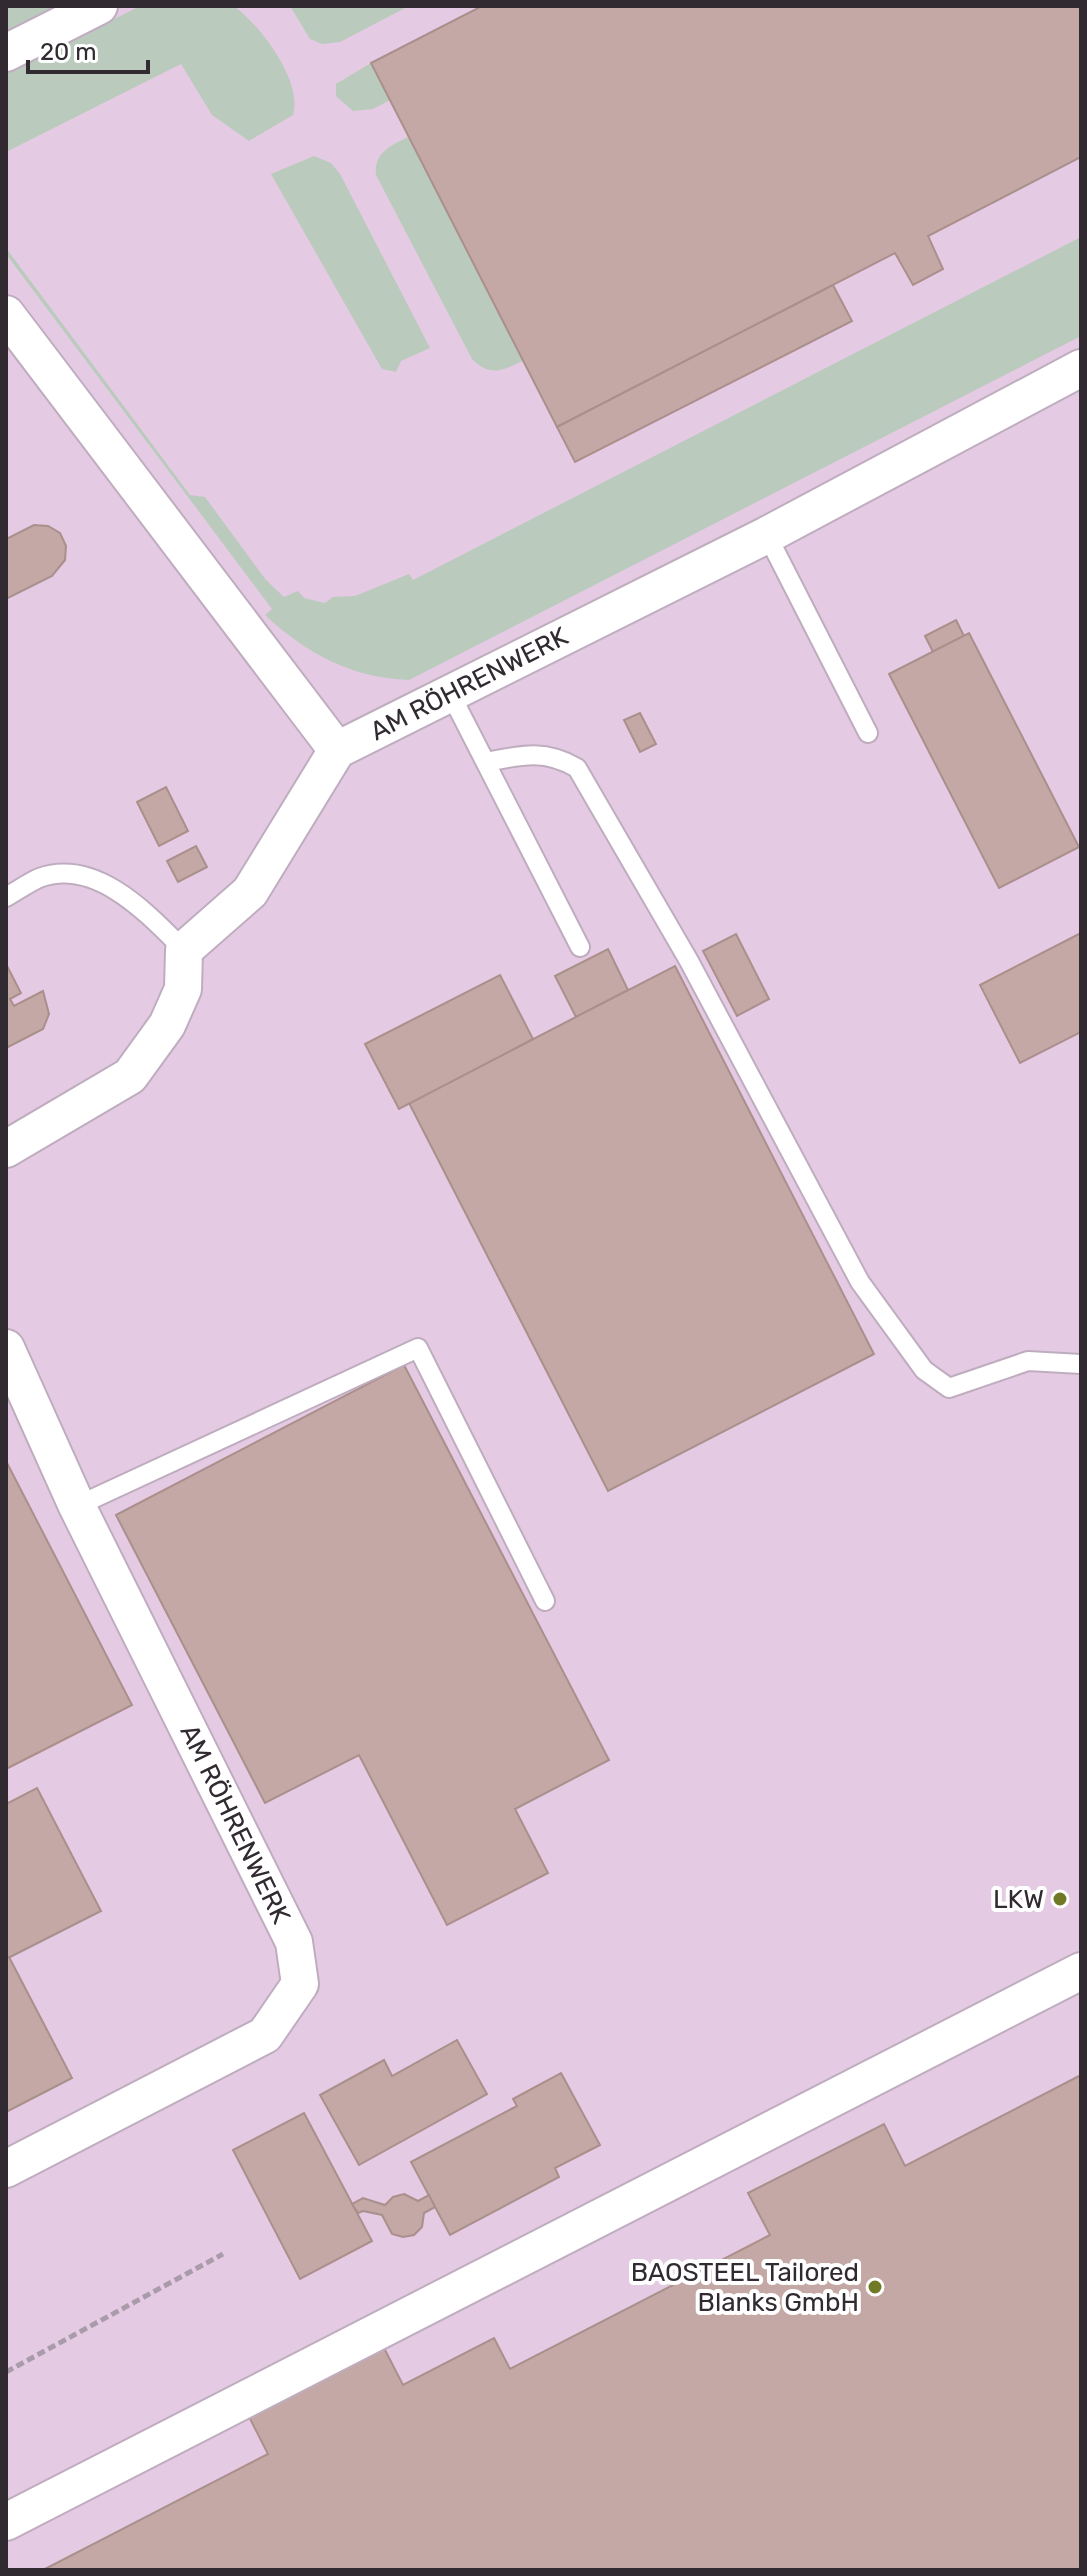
<svg xmlns="http://www.w3.org/2000/svg" width="1087" height="2576" font-family="Rubik,sans-serif">
	<style>
		.built { fill: #e4cbe3 }
		.green { fill: #bacabc }
		.building { fill: #c4a8a5; stroke: #aa8f8c; stroke-width: 2 }
		.lines { fill: none; stroke-linecap: round; stroke-linejoin: round }
		.service-casing { stroke: #bfadbf; stroke-width: 22 }
		.minor-casing { stroke: #bfadbf; stroke-width: 40 }
		.path { stroke: #aa9baa; stroke-width: 5; stroke-dasharray: 8 4; stroke-linecap: butt }
		.service { stroke: #fff; stroke-width: 18 }
		.minor { stroke: #fff; stroke-width: 36 }
		.poi-dot { fill: #707a26; stroke: #fff; stroke-width: 3 }
		.labels { text-anchor: middle; dominant-baseline: central; stroke-width: 8; stroke-linejoin: round; paint-order: stroke }
		.street-label { font-size: 26px; fill: #312a31; stroke: #fff }
		.poi-label { font-size: 26px; fill: #312a31; stroke: #fff; text-anchor: end }
	</style>
	<rect width="100%" height="100%" fill="#eedbee"/>
	<rect class="built" x="6" y="6" width="1075" height="2564"/>
	<g class="green">
		<path d="M 6,6 L 59,6 L 6,34 Z"/>
		<path d="M 140,6 L 234,6 C 261,26 303,82 293,115 L 249,141 L 212,115 L 181,64 L 6,152 L 6,74 Z"/>
		<path d="M 290,6 L 409,6 L 340,42 L 322,44 L 310,39 Z"/>
		<path d="M 371,63 L 390,100 L 373,109 L 353,111 L 336,96 L 336,84 Z"/>
		<path d="M 408,137 L 524,360 C 503,371 489,377 472,359 L 376,175 C 374,153 390,146 408,137 Z"/>
		<path d="M 314,156 L 331,163 L 340,174 L 430,348 L 401,361 L 396,372 L 382,369 L 271,174 Z"/>
		<path d="M 1081,237 L 1081,336 L 409,680 C 352,678 307,654 265,615 L 272,609 L 6,254 L 6,248 L 190,495 L 205,497 L 266,580 L 284,597 L 298,591 L 304,598 L 325,603 L 333,597 L 355,596 L 409,574 L 413,580 Z"/>
	</g>
	<g class="building">
		<path d="M 482,6 L 1081,6 L 1081,157 L 928,236 L 943,269 L 913,285 L 895,253 L 557,427 L 371,63 Z"/>
		<path d="M 833,285 L 852,321 L 575,462 L 557,427 Z"/>
		<path d="M 34,525 L 48,526 L 60,533 L 66,546 L 65,560 L 52,576 L 6,599 L 6,539 Z"/>
		<path d="M 956,620 L 964,636 L 933,652 L 925,636 Z"/>
		<path d="M 969,633 L 1079,847 L 999,888 L 889,674 Z"/>
		<path d="M 640,713 L 656,744 L 640,752 L 624,720 Z"/>
		<path d="M 166,787 L 188,831 L 159,846 L 137,802 Z"/>
		<path d="M 196,846 L 207,867 L 178,882 L 167,861 Z"/>
		<path d="M 1081,933 L 1081,1032 L 1020,1063 L 980,985 Z"/>
		<path d="M 736,934 L 769,999 L 737,1016 L 703,951 Z"/>
		<path d="M 608,949 L 628,990 L 576,1017 L 555,976 Z"/>
		<path d="M 6,964 L 21,993 L 10,999 L 14,1006 L 43,991 L 49,1014 L 43,1029 L 6,1048 Z"/>
		<path d="M 675,966 L 874,1354 L 608,1491 L 409,1103 Z"/>
		<path d="M 500,975 L 533,1039 L 399,1109 L 365,1044 Z"/>
		<path d="M 404,1365 L 609,1760 L 515,1809 L 548,1873 L 447,1925 L 359,1755 L 265,1803 L 116,1515 Z"/>
		<path d="M 6,1461 L 132,1705 L 6,1769 Z"/>
		<path d="M 37,1788 L 101,1911 L 6,1959 L 6,1804 Z"/>
		<path d="M 9,1957 L 72,2078 L 6,2112 L 6,1959 Z"/>
		<path d="M 457,2040 L 487,2094 L 359,2165 L 320,2095 L 384,2060 L 392,2076 Z"/>
		<path d="M 561,2073 L 600,2145 L 555,2168 L 559,2177 L 450,2235 L 411,2162 L 517,2106 L 513,2099 Z"/>
		<path d="M 1081,2075 L 1081,2570 L 43,2570 L 268,2454 L 246,2411 L 381,2342 L 403,2385 L 494,2338 L 510,2369 L 770,2235 L 748,2193 L 884,2124 L 905,2166 Z"/>
		<path d="M 304,2113 L 372,2241 L 300,2279 L 233,2150 Z"/>
		<path d="M 404,2194 L 418,2201 L 429,2195 L 435,2207 L 424,2213 L 422,2227 L 414,2235 L 403,2237 L 392,2234 L 382,2215 L 363,2211 L 358,2213 L 352,2204 L 363,2198 L 385,2205 L 393,2197 Z"/>
	</g>
	<g class="lines">
		<defs>
			<g id="service">
				<path d="M 767,535 L 868,733"/>
				<path d="M 450,693 L 580,947"/>
				<path d="M 486,762 C 521,755 545,749 577,768 L 689,961 L 860,1282 L 924,1370 L 949,1388 L 1028,1361 L 1081,1364"/>
				<path d="M 6,897 C 17,891 28,883 39,878 C 96,857 148,914 184,950"/>
				<path d="M 77,1506 L 418,1348 L 545,1601"/>
			</g>
			<g id="minor">
				<path d="M 6,53 L 99,6"/>
				<path d="M 6,314 L 337,750"/>
				<path d="M 6,1149 L 130,1076 L 167,1025 L 183,989 L 184,950 L 250,892 L 337,750 L 767,535 L 1081,368"/>
				<path d="M 6,1348 L 77,1506 L 294,1942 L 300,1984 L 265,2035 L 6,2169"/>
				<path d="M 6,2522 L 1081,1971"/>
			</g>
		</defs>
		<use href="#service" class="service-casing"/>
		<use href="#minor" class="minor-casing"/>
		<path class="path" d="M 6,2372 L 223,2254"/>
		<use href="#service" class="service"/>
		<use href="#minor" class="minor"/>
	</g>
	<g class="poi-dot">
		<circle cx="1060" cy="1899" r="8"/>
		<circle cx="875" cy="2287" r="8"/>
	</g>
	<g class="labels">
		<g class="street-label">
			<text transform="translate(469 684) rotate(-27)">AM RÖHRENWERK</text>
			<text transform="translate(235 1824) rotate(64)">AM RÖHRENWERK</text>
		</g>
		<g class="poi-label">
			<text x="1044" y="1899">LKW</text>
			<text x="859" y="2272">BAOSTEEL Tailored<tspan x="859" dy="30">Blanks GmbH</tspan></text>
		</g>
	</g>
	<rect width="1087" height="2576" fill="none" stroke="#312a31" stroke-width="16"/>
	<path d="M28 60v12h120v-12" fill="none" stroke="#312a31" stroke-width="4"/>
	<text x="40" y="60" font-size="24" fill="#312a31" stroke="#ffffff" stroke-width="6" paint-order="stroke">20 m</text>
</svg>
